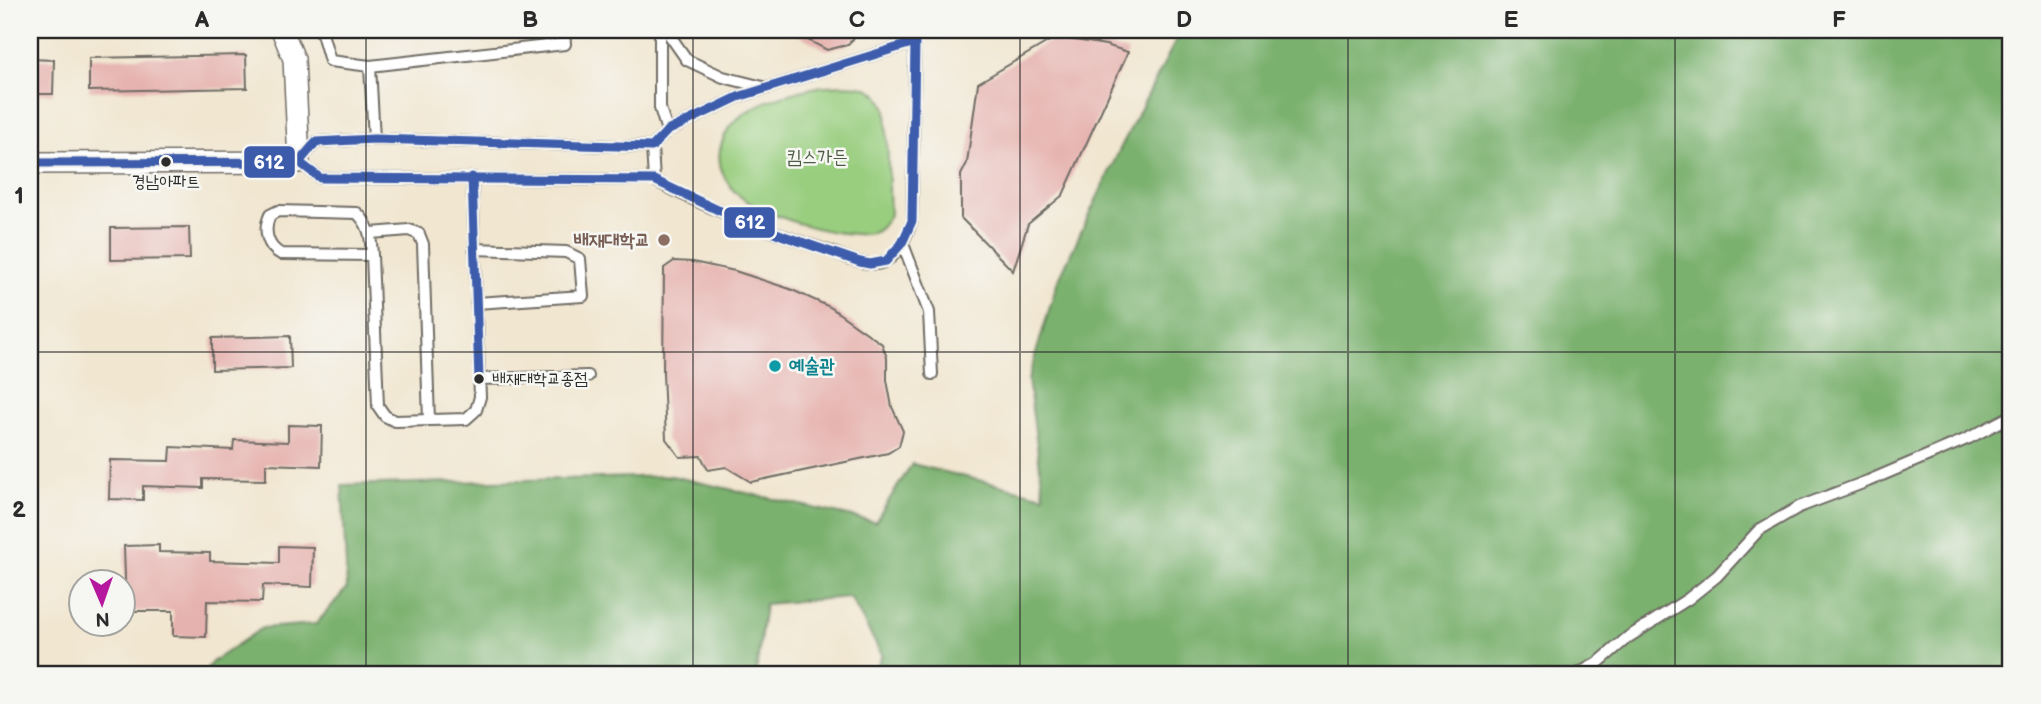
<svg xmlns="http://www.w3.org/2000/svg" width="2041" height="704" font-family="'Balsamiq Sans','Poor Story',sans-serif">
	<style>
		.green { fill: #99ce7f; stroke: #627c55; stroke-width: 2 }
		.forest { fill: #7ab16e; stroke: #526e4c; stroke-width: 2 }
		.building { fill: #e6b2af }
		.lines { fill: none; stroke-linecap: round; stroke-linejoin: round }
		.service-casing { stroke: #706c65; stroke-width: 14 }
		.minor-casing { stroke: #706c65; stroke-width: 24 }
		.service { stroke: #fff; stroke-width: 10 }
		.minor { stroke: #fff; stroke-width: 21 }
		.bus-1-casing { stroke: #f6f6f2; stroke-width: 14 }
		.bus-1 { stroke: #3d5bab; stroke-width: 9 }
		.grid { fill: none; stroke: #2b2b2b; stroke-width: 2; stroke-opacity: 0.55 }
		.bus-dot { fill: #2b2b2b; stroke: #f6f6f2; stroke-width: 2.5 }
		.education-dot { fill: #8d6e63; stroke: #f6f6f2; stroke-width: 2.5 }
		.culture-dot { fill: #0f9aa8; stroke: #f6f6f2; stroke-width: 2.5 }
		.labels { text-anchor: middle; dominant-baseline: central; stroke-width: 5; stroke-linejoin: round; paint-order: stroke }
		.bus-label { font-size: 17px; fill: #2b2b2b; stroke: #f6f6f2 }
		.park-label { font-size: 19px; fill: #4c5c44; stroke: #f6f6f2 }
		.education-label { font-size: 19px; font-weight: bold; fill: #785e54; stroke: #f6f6f2; text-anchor: end }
		.culture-label { font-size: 19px; font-weight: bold; fill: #0d838f; stroke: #f6f6f2; text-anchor: start }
		.line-badge { stroke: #f6f6f2; stroke-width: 2.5 }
		.badge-label { font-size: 19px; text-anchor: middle; font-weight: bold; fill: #fff }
		.neatline { fill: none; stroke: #2b2b2b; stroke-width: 2.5 }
		.grid-label { font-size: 23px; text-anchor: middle; font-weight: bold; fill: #2b2b2b }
	</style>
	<rect width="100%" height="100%" fill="#f6f6f2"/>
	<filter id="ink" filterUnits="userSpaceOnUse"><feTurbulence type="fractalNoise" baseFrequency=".0143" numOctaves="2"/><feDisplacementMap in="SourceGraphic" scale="14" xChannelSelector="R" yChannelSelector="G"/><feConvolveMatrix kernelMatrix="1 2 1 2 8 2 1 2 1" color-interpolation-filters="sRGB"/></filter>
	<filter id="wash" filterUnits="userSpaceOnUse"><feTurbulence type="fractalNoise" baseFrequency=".00686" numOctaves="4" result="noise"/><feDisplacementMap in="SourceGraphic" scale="28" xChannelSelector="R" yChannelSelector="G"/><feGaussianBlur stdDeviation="1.57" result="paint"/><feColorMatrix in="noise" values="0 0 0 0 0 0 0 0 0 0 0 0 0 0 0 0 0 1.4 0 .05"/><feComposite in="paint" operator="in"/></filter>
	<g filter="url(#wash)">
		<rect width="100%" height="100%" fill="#f1e6d0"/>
		<path class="green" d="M 822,86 C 850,86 874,78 886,109 L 890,215 C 885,222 881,231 872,233 C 840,240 760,215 736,193 C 725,182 717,166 720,150 C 728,106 784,94 822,86 Z"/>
		<path class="forest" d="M 1185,30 L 2011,30 L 2011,674 L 873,674 L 882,655 L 850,597 L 765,604 L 756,674 L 203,674 L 212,662 L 262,628 L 316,624 L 347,588 L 342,485 L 672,476 L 875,522 L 912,464 L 1044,496 L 1028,380 L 1057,283 L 1121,147 L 1174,44 Z"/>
		<g id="blocks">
			<g class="building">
				<path d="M 789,30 L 862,30 L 847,45 L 827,50 Z"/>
				<path d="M 1056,37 L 1106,45 L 1128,52 L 1063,195 L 1028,224 L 1013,271 L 961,218 L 961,175 L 967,163 L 978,83 Z"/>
				<path d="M 246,55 L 247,88 L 89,91 L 89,58 Z"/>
				<path d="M 30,59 L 54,60 L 53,94 L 30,94 Z"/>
				<path d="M 189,227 L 190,259 L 111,260 L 111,228 Z"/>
				<path d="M 674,261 L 693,262 L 735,271 L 790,289 L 830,307 L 882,344 L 887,358 L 887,380 L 892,407 L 903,431 L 899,446 L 888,453 L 751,482 L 726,467 L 708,470 L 701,456 L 680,457 L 666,439 L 663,373 L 664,268 Z"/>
				<path d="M 290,336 L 291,368 L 212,370 L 212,338 Z"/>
				<path d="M 288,425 L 322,426 L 321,466 L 266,464 L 266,480 L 203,479 L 203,488 L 143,486 L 143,500 L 109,499 L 110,460 L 170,461 L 171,447 L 233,450 L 234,440 L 288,442 Z"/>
				<path d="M 159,545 L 159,552 L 210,553 L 210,561 L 279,563 L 279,546 L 313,547 L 312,587 L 263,585 L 262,602 L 207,601 L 206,637 L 173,636 L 173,611 L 126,611 L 124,546 Z"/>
			</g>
		</g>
	</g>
	<g filter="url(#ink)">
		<use href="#blocks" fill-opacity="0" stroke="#706c65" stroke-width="2"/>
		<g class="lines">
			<defs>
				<g id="service">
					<path d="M 321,30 L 330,61 L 370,66 L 565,44 L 564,30"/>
					<path d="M 660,30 L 660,108 L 667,131"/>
					<path d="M 666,30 L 687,60 L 723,77 L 767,88"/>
					<path d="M 370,66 L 374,139"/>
					<path d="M 652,147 L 374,139 L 316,142 L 299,162 L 320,178 L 654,180 C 709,209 769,232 829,251 C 841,255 857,263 870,264 C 894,266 905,240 912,221 L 915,42 L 917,30"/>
					<path d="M 654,180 L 652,147 L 667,131 L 738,97 L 915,42"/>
					<path d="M 371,233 L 409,230 L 419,234 L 423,244 L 429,420"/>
					<path d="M 903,244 L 929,312 L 932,374"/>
					<path d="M 474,249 L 566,252 L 580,259 L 583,296 L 476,303"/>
					<path d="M 372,255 L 281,254 C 267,247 263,230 270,215 L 278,211 L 357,213 C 370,225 371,238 372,255 L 378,406 L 385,416 L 395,421 L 466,419 L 476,410 L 480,397 L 472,177"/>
					<path d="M 479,379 L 588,376"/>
					<path d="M 1578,674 L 1599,662 L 1627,638 L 1688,599 L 1717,576 L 1759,530 L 1799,507 L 1868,481 L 1969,438 L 2011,416"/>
				</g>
				<path id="minor" d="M 30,163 L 299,162 L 294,59 L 282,30"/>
			</defs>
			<use href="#service" class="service-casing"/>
			<use href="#minor" class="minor-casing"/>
			<use href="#service" class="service"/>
			<use href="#minor" class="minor"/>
			<defs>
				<g id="bus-1">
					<path d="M 915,42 L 912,221 L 902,243 L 886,261 L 870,264 L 860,262 L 784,236 L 718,210 L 654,180 L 320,178 L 299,162 L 316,142 L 374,139 L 652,147 L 667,131 L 738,97 Z"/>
					<path d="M 30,163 L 299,162"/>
					<path d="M 472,177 L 479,379"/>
				</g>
			</defs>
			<use href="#bus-1" class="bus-1-casing"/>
			<use href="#bus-1" class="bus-1"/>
		</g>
	</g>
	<path class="grid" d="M 366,30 L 366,674M 693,30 L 693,674M 1020,30 L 1020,674M 1348,30 L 1348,674M 1675,30 L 1675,674M 30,352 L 2011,352"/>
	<g class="bus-dot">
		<circle cx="166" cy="162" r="6"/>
		<circle cx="479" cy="379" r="6"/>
	</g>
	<circle class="education-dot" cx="664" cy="240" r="7"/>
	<circle class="culture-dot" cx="775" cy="366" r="7"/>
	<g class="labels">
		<g class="bus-label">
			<text x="166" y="182">경남아파트</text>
			<text x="492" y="379" text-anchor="start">배재대학교종점</text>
		</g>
		<g class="park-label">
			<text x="817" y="157">킴스가든</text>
		</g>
		<g class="education-label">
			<text x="650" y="240">배재대학교</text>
		</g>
		<g class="culture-label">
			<text x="789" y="366">예술관</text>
		</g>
	</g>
	<g class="line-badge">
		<rect x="243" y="145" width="53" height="34" rx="7" fill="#3d5bab"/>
		<rect x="723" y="206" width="53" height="33" rx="7" fill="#3d5bab"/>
	</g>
	<g class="badge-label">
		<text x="269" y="169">612</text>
		<text x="750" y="229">612</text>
	</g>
	<rect width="2041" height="704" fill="none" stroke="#f6f6f2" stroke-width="77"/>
	<g transform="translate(102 603) rotate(178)"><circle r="33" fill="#f6f6f2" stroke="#a5a5a2" stroke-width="2"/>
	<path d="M0-5L12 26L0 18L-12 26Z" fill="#b5179e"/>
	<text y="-10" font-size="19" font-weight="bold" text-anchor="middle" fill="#2b2b2b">N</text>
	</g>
	<rect x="38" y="38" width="1964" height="628" class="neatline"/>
	<g class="grid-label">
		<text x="202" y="27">A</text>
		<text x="530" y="27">B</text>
		<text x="857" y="27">C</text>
		<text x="1184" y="27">D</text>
		<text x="1511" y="27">E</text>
		<text x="1839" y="27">F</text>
		<text x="19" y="203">1</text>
		<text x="19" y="517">2</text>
	</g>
</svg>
